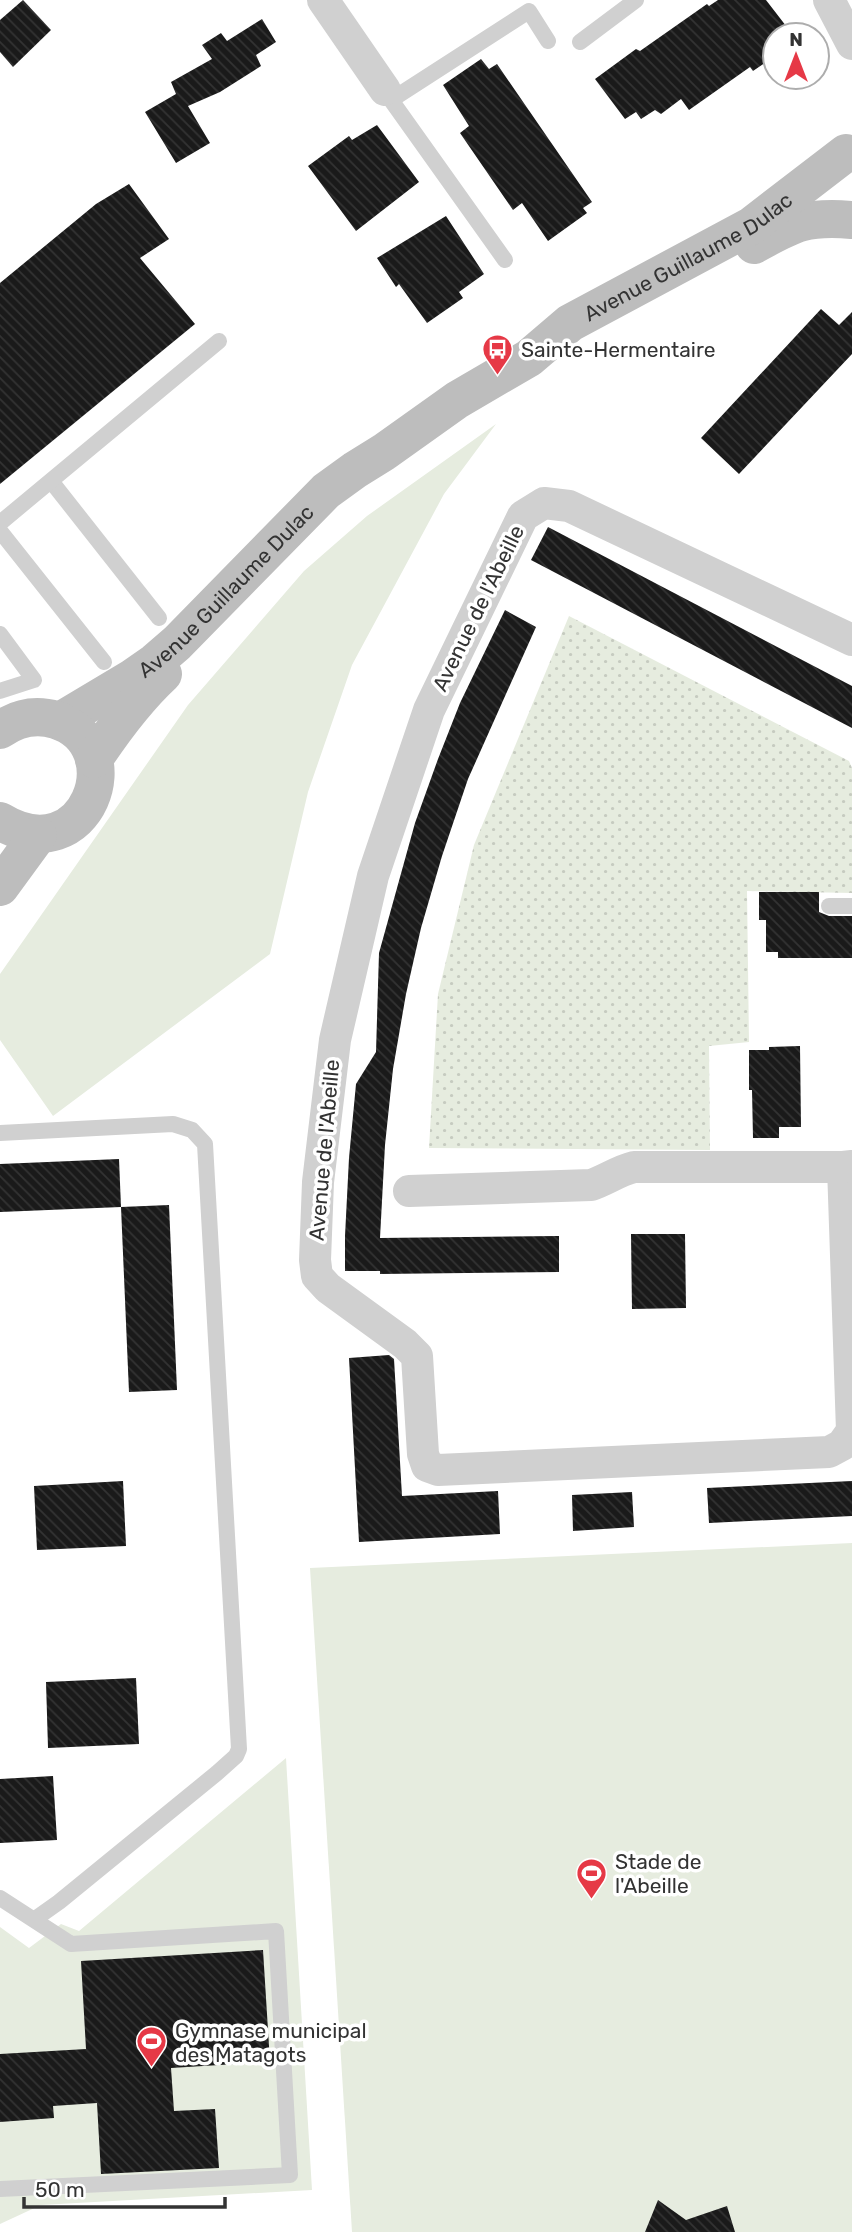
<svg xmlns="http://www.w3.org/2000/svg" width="852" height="2232" font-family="Rubik,sans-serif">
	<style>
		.green { fill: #e6ecdf }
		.garden { fill: url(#garden-dots) }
		.building { fill: url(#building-back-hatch) }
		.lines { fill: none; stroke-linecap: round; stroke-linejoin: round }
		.service { stroke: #d0d0d0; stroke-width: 16 }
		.minor { stroke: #d0d0d0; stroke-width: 32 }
		.secondary { stroke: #bdbdbd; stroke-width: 38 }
		.labels { text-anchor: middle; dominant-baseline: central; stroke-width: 7; stroke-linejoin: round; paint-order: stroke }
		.street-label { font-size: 21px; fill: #333; stroke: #fff }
		.poi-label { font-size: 21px; fill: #333; stroke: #fff; text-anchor: start }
	</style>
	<defs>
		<pattern id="garden-dots" width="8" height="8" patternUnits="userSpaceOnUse" patternTransform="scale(1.75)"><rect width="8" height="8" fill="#e6ecdf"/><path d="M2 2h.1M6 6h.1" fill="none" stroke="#c6cbc0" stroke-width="1.8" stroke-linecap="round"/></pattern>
		<pattern id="building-back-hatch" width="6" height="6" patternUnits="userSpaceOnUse" patternTransform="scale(1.75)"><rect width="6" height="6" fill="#1a1a1a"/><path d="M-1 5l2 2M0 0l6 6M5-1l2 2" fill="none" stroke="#333"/></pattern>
	</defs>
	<rect width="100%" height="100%" fill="#fff"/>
	<g class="green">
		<path d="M 496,424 L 444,494 L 352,665 L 308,792 L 270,954 L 53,1116 L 0,1040 L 0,974 L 188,705 L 304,571 L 367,516 Z"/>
		<path d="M 852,1543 L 852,2232 L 352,2232 L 310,1568 Z"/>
		<path d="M 286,1758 L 312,2190 L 41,2205 L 0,2224 L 0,1927 L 29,1948 L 61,1924 L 79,1931 Z"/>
	</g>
	<path class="garden" d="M 569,616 L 849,761 L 852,768 L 852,893 L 747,891 L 749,1042 L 709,1046 L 710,1150 L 429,1148 L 438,994 L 474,845 Z"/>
	<g class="building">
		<path d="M 23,0 L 51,30 L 13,67 L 0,52 L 0,20 Z"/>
		<path d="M 718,0 L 766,0 L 793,35 L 775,35 L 775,56 L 753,71 L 750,67 L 689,110 L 681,99 L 661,114 L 655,110 L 641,119 L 636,112 L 625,119 L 595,79 L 636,49 L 640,51 L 707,4 L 709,6 Z"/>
		<path d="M 262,19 L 276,42 L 256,55 L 261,66 L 220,92 L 188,106 L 210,143 L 176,163 L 145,112 L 176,94 L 171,82 L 212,59 L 202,45 L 221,33 L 227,41 Z"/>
		<path d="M 481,59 L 489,69 L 497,64 L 592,202 L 583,208 L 587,213 L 548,241 L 522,203 L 513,210 L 460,133 L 469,126 L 443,85 Z"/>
		<path d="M 377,125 L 419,182 L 356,231 L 308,166 L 349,136 L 352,140 Z"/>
		<path d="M 129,184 L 169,239 L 140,258 L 195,324 L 0,484 L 0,283 L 96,204 Z"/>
		<path d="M 446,216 L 484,274 L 459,292 L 463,298 L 427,323 L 399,284 L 396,287 L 377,258 Z"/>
		<path d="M 821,309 L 839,325 L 852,312 L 852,354 L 739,474 L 701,438 Z"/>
		<path d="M 548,527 L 852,686 L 852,728 L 531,560 Z"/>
		<path d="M 505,610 L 536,627 L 468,779 L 442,856 L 421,928 L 406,994 L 393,1069 L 385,1145 L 380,1238 L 559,1236 L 559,1272 L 380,1274 L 380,1271 L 345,1271 L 345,1236 L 349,1158 L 356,1084 L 376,1052 L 379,953 L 415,823 L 438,759 L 460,703 Z"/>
		<path d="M 759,892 L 819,892 L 819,912 L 829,916 L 852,916 L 852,958 L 778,958 L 778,952 L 766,952 L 766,920 L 759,920 Z"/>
		<path d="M 800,1046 L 801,1127 L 779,1127 L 779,1138 L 753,1138 L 752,1090 L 749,1090 L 749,1050 L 769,1050 L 769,1047 Z"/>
		<path d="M 119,1159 L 121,1207 L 0,1212 L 0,1164 Z"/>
		<path d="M 169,1205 L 177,1390 L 129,1392 L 121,1207 Z"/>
		<path d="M 631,1234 L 685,1234 L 686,1308 L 632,1309 Z"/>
		<path d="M 389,1355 L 394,1359 L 402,1496 L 498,1491 L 500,1534 L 359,1542 L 349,1358 Z"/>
		<path d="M 123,1481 L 126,1546 L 37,1550 L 34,1486 Z"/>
		<path d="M 852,1481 L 852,1516 L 709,1523 L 707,1488 Z"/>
		<path d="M 632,1492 L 634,1527 L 573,1531 L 572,1495 Z"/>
		<path d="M 136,1678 L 139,1744 L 48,1748 L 46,1682 Z"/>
		<path d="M 53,1776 L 57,1840 L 0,1843 L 0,1779 Z"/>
		<path d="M 263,1950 L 270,2062 L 171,2068 L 174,2111 L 215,2109 L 219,2168 L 101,2174 L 97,2103 L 53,2106 L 54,2118 L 0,2122 L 0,2054 L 86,2049 L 81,1961 Z"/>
		<path d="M 658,2200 L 686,2220 L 727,2206 L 735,2232 L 645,2232 Z"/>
	</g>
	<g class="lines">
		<g class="service">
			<path d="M 580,42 L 636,0"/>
			<path d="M 386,92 L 391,100 L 529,11 L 548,41"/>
			<path d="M 391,100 L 505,260"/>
			<path d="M 51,481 L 159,618"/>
			<path d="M 0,523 L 219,341"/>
			<path d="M 0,531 L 104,662"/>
			<path d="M 0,634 L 34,680 L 0,691"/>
			<path d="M 829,906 L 852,906"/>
			<path d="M 0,1133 L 173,1124 L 192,1130 L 205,1144 L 239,1749 L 236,1756 L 217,1773 L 59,1902 L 35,1919"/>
			<path d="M 0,1898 L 71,1944 L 276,1931 L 290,2175 L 0,2189"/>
		</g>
		<g class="minor">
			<path d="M 323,0 L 385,90"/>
			<path d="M 829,0 L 852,44"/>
			<path d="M 852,640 L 569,506 L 544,503 L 523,516 L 429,710 L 373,876 L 335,1040 L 318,1182 L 315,1260 L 317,1276 L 328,1288 L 405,1344 L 417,1356 L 423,1454 L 427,1466 L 438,1470 L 829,1452 L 842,1445 L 852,1431 L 843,1167 L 852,1166"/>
			<path d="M 409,1191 L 591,1185 C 606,1180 618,1171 634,1167 L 843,1167"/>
		</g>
		<g class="secondary">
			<path d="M 754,245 C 794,223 806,216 852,220"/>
			<path id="s1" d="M 60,721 L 132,678 L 155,662 L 177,643 L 326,491 L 355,470 L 384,452 L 457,400 L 529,358 L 570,323 L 751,226 L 846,153"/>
			<path d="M 0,730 C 17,718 36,714 56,720 C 134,745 87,874 0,821"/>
			<path d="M 94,759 C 114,729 136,699 163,674"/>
			<path d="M 0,887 L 38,835"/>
		</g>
	</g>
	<defs>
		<symbol id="bus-pin" viewBox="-11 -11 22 30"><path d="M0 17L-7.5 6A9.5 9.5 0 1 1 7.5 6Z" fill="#e63946" stroke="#fff"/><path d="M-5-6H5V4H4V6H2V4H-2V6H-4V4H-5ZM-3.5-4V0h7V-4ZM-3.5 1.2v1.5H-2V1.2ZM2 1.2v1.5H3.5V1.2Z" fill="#fff"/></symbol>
		<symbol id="stadium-pin" viewBox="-11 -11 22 30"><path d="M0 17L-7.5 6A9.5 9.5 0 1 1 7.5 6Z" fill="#e63946" stroke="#fff"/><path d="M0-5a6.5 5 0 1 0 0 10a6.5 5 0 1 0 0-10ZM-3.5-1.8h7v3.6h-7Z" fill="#fff"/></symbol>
	</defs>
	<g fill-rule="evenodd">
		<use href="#bus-pin" x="480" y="332" width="35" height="47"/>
		<use href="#stadium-pin" x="574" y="1856" width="35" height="47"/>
		<use href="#stadium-pin" x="134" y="2024" width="35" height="47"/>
	</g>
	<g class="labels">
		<g class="street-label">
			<text stroke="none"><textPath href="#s1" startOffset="786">Avenue Guillaume Dulac</textPath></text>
			<text stroke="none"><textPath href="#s1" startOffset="212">Avenue Guillaume Dulac</textPath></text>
			<text transform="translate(478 608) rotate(-64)">Avenue de l'Abeille</text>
			<text transform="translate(324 1150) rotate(-85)">Avenue de l'Abeille</text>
		</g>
		<g class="poi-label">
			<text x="521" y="349">Sainte-Hermentaire</text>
			<text x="615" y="1861">Stade de<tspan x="615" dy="24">l'Abeille</tspan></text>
			<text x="175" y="2030">Gymnase municipal<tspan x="175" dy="24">des Matagots</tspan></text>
		</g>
	</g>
	<g transform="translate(796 56)"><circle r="33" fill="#ffffff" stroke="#adadad" stroke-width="2"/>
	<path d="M0-5L12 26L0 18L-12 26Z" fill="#e63946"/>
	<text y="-10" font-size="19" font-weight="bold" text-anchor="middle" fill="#333333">N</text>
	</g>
	<path d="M24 2197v10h201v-10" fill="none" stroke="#333333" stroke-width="3.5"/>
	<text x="35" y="2197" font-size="21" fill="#333333" stroke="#ffffff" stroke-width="5" paint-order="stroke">50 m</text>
</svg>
